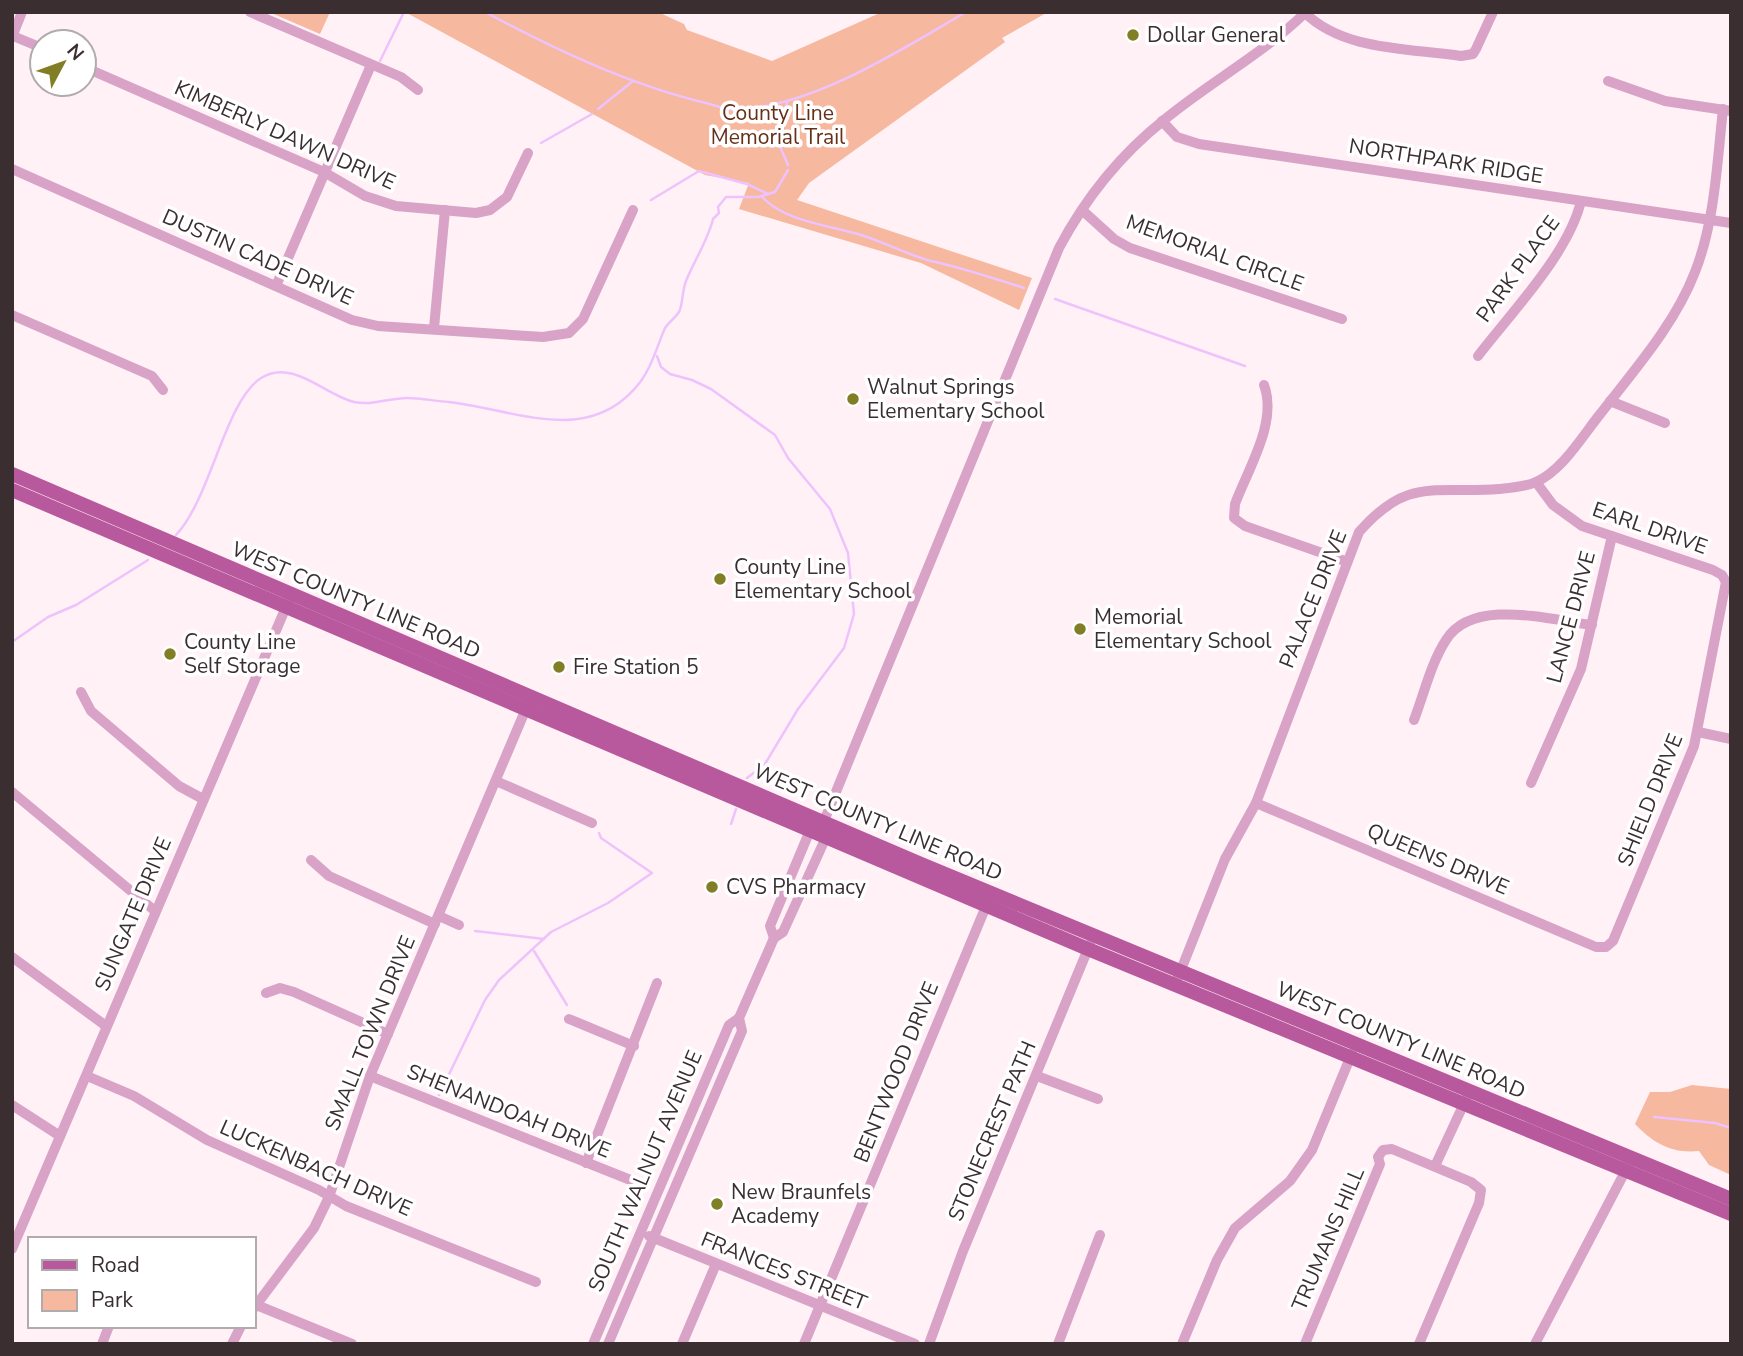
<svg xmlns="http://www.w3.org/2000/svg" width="1743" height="1356" font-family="'Nunito Sans',sans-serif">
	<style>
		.green { fill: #f6b89f }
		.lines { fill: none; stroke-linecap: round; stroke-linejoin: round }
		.stream { stroke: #eec3fd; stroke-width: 2.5 }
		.minor { stroke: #d8a3c7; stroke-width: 10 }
		.major { stroke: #b8599e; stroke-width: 14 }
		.poi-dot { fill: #817e26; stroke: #fff; stroke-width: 2.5 }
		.labels { text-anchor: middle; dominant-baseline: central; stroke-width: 7; stroke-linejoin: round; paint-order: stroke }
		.poi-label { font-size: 21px; fill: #3a2e31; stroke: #fff; text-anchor: start }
		.park-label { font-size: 21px; fill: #663018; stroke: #fff }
		.street-label { font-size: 21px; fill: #3a2e31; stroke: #fff }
	</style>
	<rect width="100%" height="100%" fill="#fff1f5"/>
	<g class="green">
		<path d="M 269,12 L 330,12 L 320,34 Z"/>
		<path d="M 405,12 L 658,12 L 684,24 L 687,30 L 772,61 L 882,12 L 1048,12 L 1002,38 L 1005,42 L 809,183 L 797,200 L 1032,278 L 1019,310 L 921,263 L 739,209 L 749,183 L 705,175 Z"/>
		<path d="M 1692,1085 L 1731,1089 L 1731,1175 L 1709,1165 L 1699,1151 C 1672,1154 1653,1143 1635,1124 L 1650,1092 L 1670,1092 Z"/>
	</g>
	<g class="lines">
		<g class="stream">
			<path d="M 485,12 C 554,49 630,85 706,103 C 716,106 728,110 737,110 C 816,105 899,51 966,12"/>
			<path d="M 380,61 L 404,12"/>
			<path d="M 787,102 L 779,144 L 788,165"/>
			<path d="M 598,109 L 633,81"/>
			<path d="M 541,143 L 592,114"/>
			<path d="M 762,197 C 786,222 829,225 861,235 C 884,242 908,255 931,261 C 963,268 993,278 1024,288"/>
			<path d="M 651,200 L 699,171 L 747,184 L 768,194"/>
			<path d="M 1055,299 L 1245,366"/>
			<path d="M 657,356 L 661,367 L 670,374 L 692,380 L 711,389 L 775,435 L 788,458 L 830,509 L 848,553 L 854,614 L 844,648 L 798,709 L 765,764 L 747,778"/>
			<path d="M 176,535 C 211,498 225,401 261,378 C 292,358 325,395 354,402 C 372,406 389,398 407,398 C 420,398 435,401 449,402 C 517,410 591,448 641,381 C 653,365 657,346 665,328 C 669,322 675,318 679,312 C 683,304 682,291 686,281 C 694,261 708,240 713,219 L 719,213 L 718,207 L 726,197 L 758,197 L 775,192 L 788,170"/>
			<path d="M 12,642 L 48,617 L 76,605 L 148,560"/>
			<path d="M 731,824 L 736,809"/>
			<path d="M 475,931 L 544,939"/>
			<path d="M 534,951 L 567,1005"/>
			<path d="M 439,1095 L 485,1000 L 499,980 L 551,932 L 608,903 L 652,873 L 601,838 L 599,833"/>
			<path d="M 1654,1117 L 1715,1123 L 1731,1128"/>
		</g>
		<g class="minor">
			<path d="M 250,12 L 401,77 L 418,90"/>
			<path d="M 1305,13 C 1344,51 1409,48 1461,56 L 1473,54 L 1476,49 L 1493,12"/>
			<path d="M 13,36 L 42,48"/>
			<path d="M 12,37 L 22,12"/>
			<path d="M 84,67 L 324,172 L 365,196 L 396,206 L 476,213 L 490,210 L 507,197 L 528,153"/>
			<path d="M 1608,81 L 1665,101 L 1731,111"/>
			<path d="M 1162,121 L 1177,137 L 1199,144 L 1731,223"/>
			<path d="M 12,169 L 352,320 L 378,326 L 543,337 L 569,333 L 583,319 L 633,210"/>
			<path d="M 1082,210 L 1114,239 L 1130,248 L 1342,319"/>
			<path d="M 276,286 L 371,65"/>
			<path d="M 12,315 L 152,376 L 163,390"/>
			<path d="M 434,328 L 445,210"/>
			<path d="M 1478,356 C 1511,313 1569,253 1581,201"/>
			<path d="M 1264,385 C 1278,422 1248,469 1235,504 L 1234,518 L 1245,526 L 1345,561"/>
			<path d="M 1610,401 L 1665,423"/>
			<path d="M 81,692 L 91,711 L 179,786 L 203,799"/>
			<path d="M 1414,720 C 1424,694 1431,663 1446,640 C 1473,597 1549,620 1592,625"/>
			<path d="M 1698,732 L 1731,739"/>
			<path d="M 496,781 L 592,823"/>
			<path d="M 1531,783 L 1581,669 L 1612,536"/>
			<path d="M 12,792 L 155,911"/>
			<path d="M 1256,803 L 1596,947 L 1606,947 L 1613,941 L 1694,746 L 1726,582 L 1722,575 L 1713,570 L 1582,526 L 1553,505 L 1536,482"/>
			<path d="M 311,860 L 329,876 L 435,924"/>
			<path d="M 439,916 L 459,925"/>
			<path d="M 774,938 L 770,926 L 811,828 L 815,826"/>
			<path d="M 12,957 L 106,1026"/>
			<path d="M 1175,985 L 1225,859 L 1256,803 L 1359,532 C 1408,476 1435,494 1499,489 C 1510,488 1525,487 1536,482 C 1563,470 1583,435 1601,413 C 1635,369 1675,324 1695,272 C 1715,221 1717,163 1723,109"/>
			<path d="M 266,993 L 280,988 L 294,992 L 388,1034"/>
			<path d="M 569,1019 L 634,1046"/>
			<path d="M 87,1076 L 134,1096 L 207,1140 L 319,1190 L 346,1206 L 536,1282"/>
			<path d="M 370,1076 L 633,1181"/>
			<path d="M 1037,1076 L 1098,1099"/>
			<path d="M 12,1105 L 60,1136"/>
			<path d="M 586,1163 L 657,983"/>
			<path d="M 1435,1166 L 1467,1097"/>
			<path d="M 649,1236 L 915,1344"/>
			<path d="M 12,1249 L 289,600"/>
			<path d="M 254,1304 L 352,1344"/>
			<path d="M 254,1308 L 314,1228 L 329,1197 L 370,1076 L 528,704"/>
			<path d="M 102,1344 L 109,1326"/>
			<path d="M 232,1344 L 241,1326"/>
			<path d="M 593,1344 L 729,1025 L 739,1018"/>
			<path d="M 608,1344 L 742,1031 L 739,1018 L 774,938 L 783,932 L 827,835 L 824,821 L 1059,248 C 1085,199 1120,155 1164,120 C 1210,82 1263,54 1306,12"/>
			<path d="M 682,1344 L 716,1264"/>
			<path d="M 804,1344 L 989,899"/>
			<path d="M 929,1344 L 963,1251 L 1090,944"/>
			<path d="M 1058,1344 L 1100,1235"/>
			<path d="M 1182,1344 L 1217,1260 L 1235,1228 L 1290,1181 L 1312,1150 L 1352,1053"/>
			<path d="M 1305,1344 L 1380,1164 L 1378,1157 L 1383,1150 L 1392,1149 L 1471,1182 L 1481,1190 L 1479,1203 L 1419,1344"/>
			<path d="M 1535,1344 L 1629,1164"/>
		</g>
		<g class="major">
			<path d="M 12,474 L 921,864 L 1731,1199"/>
			<path d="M 12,490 L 1088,949 L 1731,1214"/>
		</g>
	</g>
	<g class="poi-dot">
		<circle cx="1133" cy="35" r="7"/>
		<circle cx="853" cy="399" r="7"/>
		<circle cx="720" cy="579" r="7"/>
		<circle cx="1080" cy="629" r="7"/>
		<circle cx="170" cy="654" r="7"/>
		<circle cx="559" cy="667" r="7"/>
		<circle cx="712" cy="887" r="7"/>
		<circle cx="717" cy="1204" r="7"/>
	</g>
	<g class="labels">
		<g class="poi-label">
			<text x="1147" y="35">Dollar General</text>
			<text x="867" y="387">Walnut Springs<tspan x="867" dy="24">Elementary School</tspan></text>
			<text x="734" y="567">County Line<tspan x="734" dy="24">Elementary School</tspan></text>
			<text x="1094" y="617">Memorial<tspan x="1094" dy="24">Elementary School</tspan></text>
			<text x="184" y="642">County Line<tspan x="184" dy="24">Self Storage</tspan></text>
			<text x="573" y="667">Fire Station 5</text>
			<text x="726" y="887">CVS Pharmacy</text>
			<text x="731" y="1192">New Braunfels<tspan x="731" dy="24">Academy</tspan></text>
		</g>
		<g class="park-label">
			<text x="778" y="113">County Line<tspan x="778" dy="24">Memorial Trail</tspan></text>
		</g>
		<g class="street-label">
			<text transform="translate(285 135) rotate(24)">KIMBERLY DAWN DRIVE</text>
			<text transform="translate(1446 161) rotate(9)">NORTHPARK RIDGE</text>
			<text transform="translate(1215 253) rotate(20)">MEMORIAL CIRCLE</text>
			<text transform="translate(258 257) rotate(24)">DUSTIN CADE DRIVE</text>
			<text transform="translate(1518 269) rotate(-54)">PARK PLACE</text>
			<text transform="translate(1650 528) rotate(19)">EARL DRIVE</text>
			<text transform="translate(1313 599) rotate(-68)">PALACE DRIVE</text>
			<text transform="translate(356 600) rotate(23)">WEST COUNTY LINE ROAD</text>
			<text transform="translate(1571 617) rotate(-75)">LANCE DRIVE</text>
			<text transform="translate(1650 800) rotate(-68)">SHIELD DRIVE</text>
			<text transform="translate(878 822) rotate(23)">WEST COUNTY LINE ROAD</text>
			<text transform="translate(1438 859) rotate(23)">QUEENS DRIVE</text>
			<text transform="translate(133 914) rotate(-67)">SUNGATE DRIVE</text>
			<text transform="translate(370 1033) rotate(-68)">SMALL TOWN DRIVE</text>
			<text transform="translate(1401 1040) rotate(23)">WEST COUNTY LINE ROAD</text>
			<text transform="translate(896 1072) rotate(-68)">BENTWOOD DRIVE</text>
			<text transform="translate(509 1111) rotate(22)">SHENANDOAH DRIVE</text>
			<text transform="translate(992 1131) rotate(-67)">STONECREST PATH</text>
			<text transform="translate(316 1168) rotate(24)">LUCKENBACH DRIVE</text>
			<text transform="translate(645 1171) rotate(-67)">SOUTH WALNUT AVENUE</text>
			<text transform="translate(1328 1239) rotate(-67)">TRUMANS HILL</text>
			<text transform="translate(784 1271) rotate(22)">FRANCES STREET</text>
		</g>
	</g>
	<rect width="1743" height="1356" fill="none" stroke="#3a2e31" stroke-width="28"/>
	<rect x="28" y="1237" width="228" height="91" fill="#ffffff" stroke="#b0abad" stroke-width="2"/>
	<rect x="42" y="1260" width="35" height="10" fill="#b8599e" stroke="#b0abad" stroke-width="2"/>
	<text x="91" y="1272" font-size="21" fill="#3a2e31">Road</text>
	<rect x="42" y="1290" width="35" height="21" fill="#f6b89f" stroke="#b0abad" stroke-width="2"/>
	<text x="91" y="1307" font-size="21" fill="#3a2e31">Park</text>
	<g transform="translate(63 63) rotate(49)"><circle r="33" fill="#ffffff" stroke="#b0abad" stroke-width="2"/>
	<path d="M0-5L12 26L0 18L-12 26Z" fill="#817e26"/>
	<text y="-10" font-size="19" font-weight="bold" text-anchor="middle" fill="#3a2e31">N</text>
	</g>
</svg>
